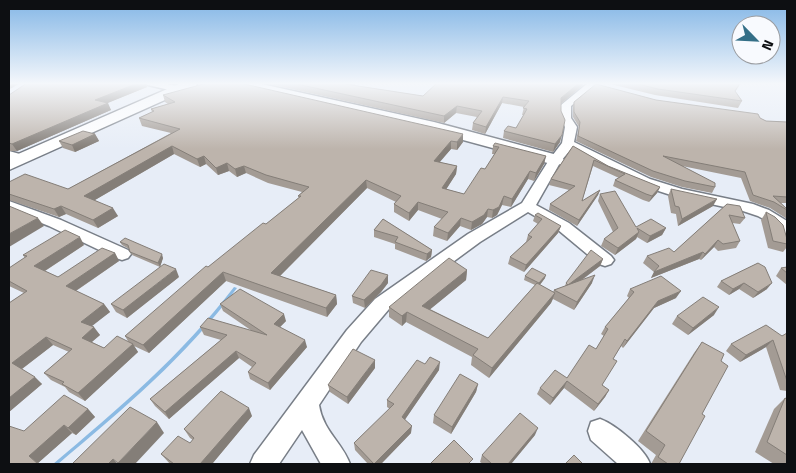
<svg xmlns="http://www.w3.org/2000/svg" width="796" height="473" font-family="'Titillium Web',sans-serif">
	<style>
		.water { fill: #8bbae3 }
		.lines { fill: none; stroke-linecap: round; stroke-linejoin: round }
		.street-casing { stroke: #787e87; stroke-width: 3 }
		.secondary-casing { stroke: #787e87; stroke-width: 3 }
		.street { fill: #fff; fill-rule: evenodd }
		.secondary { fill: #fff; fill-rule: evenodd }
		.wall { fill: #a39b94 }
		.shaded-wall { fill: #847e78 }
		.building { fill: #bdb4ac; stroke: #847e78 }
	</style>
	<rect width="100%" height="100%" fill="#e7edf7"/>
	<path class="water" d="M 234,287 L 237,288 C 187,356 122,410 58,464 L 53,464 C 118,409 182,355 234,287 Z"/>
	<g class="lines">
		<defs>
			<g id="street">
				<path d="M 146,83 L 163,83 L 181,87 L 183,89 L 178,92 L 148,85 Z"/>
				<path d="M 588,83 L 597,84 L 571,106 L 571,118 L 577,127 L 574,142 L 650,179 L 682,189 L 753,204 L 769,210 L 787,221 L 787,234 L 781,233 L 771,223 L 758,216 L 743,211 L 674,196 L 640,185 L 607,170 L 571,149 L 561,161 L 536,205 L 569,223 L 611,256 L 614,260 L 611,264 L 605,266 L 599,264 L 557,229 L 528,212 L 480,242 L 389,309 L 361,342 L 319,405 C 323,431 342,442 350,464 L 321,464 L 302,430 L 279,464 L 250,464 L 254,455 L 347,330 L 375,299 L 468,234 L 522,203 L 549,160 L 562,143 L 565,127 L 561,118 L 561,105 Z"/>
				<path d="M 9,151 L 27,156 L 28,159 L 22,163 L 9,159 Z"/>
				<path d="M 9,201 L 61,220 L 128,250 L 131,254 L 128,258 L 122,260 L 116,258 L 49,226 L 9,210 Z"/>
				<path d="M 600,419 C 616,425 645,449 650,464 L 618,464 L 591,440 L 588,431 L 591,422 Z"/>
			</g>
			<g id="secondary">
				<path d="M 181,83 L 197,83 L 196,86 L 9,170 L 9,158 Z"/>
				<path d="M 235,83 L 257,83 L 434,122 L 561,156 L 564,160 L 561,164 L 555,165 L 430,131 L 236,86 Z"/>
			</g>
		</defs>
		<use href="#street" class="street-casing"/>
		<use href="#secondary" class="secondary-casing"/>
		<use href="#street" class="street"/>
		<use href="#secondary" class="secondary"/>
	</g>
	<g class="wall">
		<path d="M 26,83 L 146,83 L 147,87 L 107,103 L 111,110 L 17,151 L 9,151 L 9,95 L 24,85 Z"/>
		<path d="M 265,83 L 357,83 L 353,85 L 423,96 L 437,83 L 583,83 L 583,85 L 561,104 L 560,142 L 553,152 L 503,138 L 504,131 L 516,128 L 524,115 L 522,115 L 524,107 L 502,103 L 485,134 L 472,130 L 473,123 L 477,117 L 456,113 L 444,123 Z"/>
		<path d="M 606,83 L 741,83 L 735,92 L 742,101 L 738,108 L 655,95 Z"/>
		<path d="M 163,95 L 463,142 L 457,150 L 451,149 L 439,162 L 457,166 L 456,174 L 446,189 L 464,194 L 485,169 L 495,154 L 492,154 L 493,146 L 546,156 L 544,164 L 534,181 L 528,179 L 511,207 L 502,205 L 497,215 L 492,218 L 487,217 L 482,224 L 471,230 L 460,226 L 447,241 L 433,236 L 434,227 L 442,219 L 418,210 L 409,221 L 394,212 L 394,204 L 396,202 L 367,188 L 280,276 L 336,295 L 337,304 L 327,317 L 226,281 L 149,353 L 134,346 L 138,352 L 85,401 L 69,392 L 65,387 L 51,380 L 44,373 L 69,352 L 53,345 L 22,369 L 42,384 L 9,412 L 9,303 L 24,293 L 9,286 L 9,268 L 25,258 L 23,255 L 84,245 L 45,271 L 58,277 L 115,253 L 119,261 L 76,291 L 104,304 L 110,312 L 91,326 L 100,335 L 92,342 L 104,348 L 129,343 L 125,336 L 208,267 L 266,224 L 299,198 L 298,196 L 302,192 L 268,183 L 246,173 L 237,177 L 229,171 L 218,175 L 206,164 L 200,167 L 174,154 L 95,200 L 118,216 L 98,228 L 66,214 L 59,217 L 9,200 L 9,182 L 68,189 L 171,133 L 142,126 L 139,118 L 152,112 L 151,109 L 168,104 L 165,102 Z"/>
		<path d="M 656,100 L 760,118 L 766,121 L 787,122 L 787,203 L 781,203 L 787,209 L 787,219 L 770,208 L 750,201 L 741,178 L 682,166 L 715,187 L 712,193 L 682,187 L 651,177 L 576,141 L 579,127 L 573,117 L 573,107 L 574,102 Z"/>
		<path d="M 95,134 L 99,141 L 75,152 L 63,148 L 59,141 Z"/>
		<path d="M 573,146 L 608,166 L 660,187 L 657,193 L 649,202 L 643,200 L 613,186 L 615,180 L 619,178 L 593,166 L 582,201 L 600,190 L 598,195 L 577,226 L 549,210 L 550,204 L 569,190 L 549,185 L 551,179 Z"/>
		<path d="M 671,189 L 713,206 L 678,226 L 676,214 L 671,213 L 668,196 Z"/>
		<path d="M 600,194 L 636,227 L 666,228 L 662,235 L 647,243 L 637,237 L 636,239 L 615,255 L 601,246 L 604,239 L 613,232 L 598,201 Z"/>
		<path d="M 727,204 L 745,218 L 740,224 L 732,223 L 740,241 L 736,248 L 718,251 L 714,247 L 701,260 L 699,259 L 651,278 L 654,272 L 643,263 L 647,256 L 674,252 Z"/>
		<path d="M 766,212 L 787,239 L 787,247 L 783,252 L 768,248 L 761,220 Z"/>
		<path d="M 535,215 L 561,226 L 558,233 L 524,272 L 508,264 L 510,257 L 526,242 L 528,235 L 538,224 L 533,221 Z"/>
		<path d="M 383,219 L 432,250 L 431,257 L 426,261 L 395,249 L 395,244 L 374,237 L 374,230 Z"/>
		<path d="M 120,242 L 163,258 L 160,267 L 132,255 L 129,249 L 122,245 Z"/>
		<path d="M 603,259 L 600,266 L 582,280 L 592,283 L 574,310 L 553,299 L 551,303 L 489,378 L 471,365 L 472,357 L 406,322 L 402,326 L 389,317 L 389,307 L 467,270 L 466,280 L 430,309 L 488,338 L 535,285 L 524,280 L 525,276 L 545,278 L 540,285 L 553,292 L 554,290 L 565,286 L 566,283 Z"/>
		<path d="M 758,263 L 767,289 L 753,298 L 739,289 L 729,295 L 717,287 L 721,281 Z"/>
		<path d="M 787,267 L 787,285 L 776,276 L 781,268 Z"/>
		<path d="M 179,277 L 127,318 L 116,312 L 111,304 Z"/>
		<path d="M 388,283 L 381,292 L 365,308 L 353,303 L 352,296 Z"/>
		<path d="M 630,289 L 676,298 L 654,308 L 623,348 L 621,346 L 613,359 L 602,385 L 609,390 L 605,397 L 594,411 L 564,388 L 550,405 L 537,394 L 540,388 L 567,378 L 596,349 L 604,336 L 601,334 L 605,327 L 629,298 L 627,296 Z"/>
		<path d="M 220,304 L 286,321 L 280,327 L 307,347 L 270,390 L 250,379 L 248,372 L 252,367 L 239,358 L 169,419 L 155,406 L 150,399 L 221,340 L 204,335 L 200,327 L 252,331 L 223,311 Z"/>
		<path d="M 714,315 L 688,335 L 672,324 L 677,316 Z"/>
		<path d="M 787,333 L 787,391 L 780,390 L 766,347 L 740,362 L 726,351 L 731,344 L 782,336 Z"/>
		<path d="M 702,342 L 702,414 L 679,464 L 651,464 L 656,455 L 638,441 L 694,353 Z"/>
		<path d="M 425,364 L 439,370 L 405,419 L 411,433 L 381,464 L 368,464 L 355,450 L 354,443 L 390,409 L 387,407 L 387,400 Z"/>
		<path d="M 375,368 L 348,404 L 330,392 L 328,385 Z"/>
		<path d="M 478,384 L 476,392 L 451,434 L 433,423 L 434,415 Z"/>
		<path d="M 785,398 L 787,399 L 787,464 L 774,464 L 755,452 L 774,409 Z"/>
		<path d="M 88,409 L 95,417 L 76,435 L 72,433 L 38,463 L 39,464 L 9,464 L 24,431 Z"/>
		<path d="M 252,416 L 212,464 L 170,464 L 161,454 L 190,443 L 193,440 L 190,438 L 184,429 Z"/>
		<path d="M 535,435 L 511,464 L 483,464 L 480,462 L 482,455 Z"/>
	</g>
	<g class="shaded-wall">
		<path d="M 9,83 L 20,83 L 12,88 L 9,89 Z"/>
		<path d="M 138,83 L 146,83 L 147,87 L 98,107 L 95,100 Z"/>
		<path d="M 347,83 L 357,83 L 346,91 L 345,84 Z"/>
		<path d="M 579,83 L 583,83 L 583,85 L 559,105 L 561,98 Z"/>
		<path d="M 503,97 L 502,103 L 485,134 L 486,127 Z"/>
		<path d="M 108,103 L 111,110 L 17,151 L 12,144 Z"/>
		<path d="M 457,106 L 456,113 L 444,123 L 444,116 Z"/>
		<path d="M 95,134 L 99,141 L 75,152 L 72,145 Z"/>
		<path d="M 463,134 L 463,142 L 457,150 L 457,142 Z"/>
		<path d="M 562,135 L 560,142 L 553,152 L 555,144 Z"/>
		<path d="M 451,141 L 451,149 L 434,169 L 434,161 Z"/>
		<path d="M 172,146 L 174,154 L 88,204 L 84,196 Z"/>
		<path d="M 204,156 L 206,164 L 200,167 L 197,159 Z"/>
		<path d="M 546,156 L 544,164 L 534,181 L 536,173 Z"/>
		<path d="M 227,163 L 229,171 L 218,175 L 216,168 Z"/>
		<path d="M 244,166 L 246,173 L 237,177 L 235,169 Z"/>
		<path d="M 457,166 L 456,174 L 442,196 L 442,188 Z"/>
		<path d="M 530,171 L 528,179 L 511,207 L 512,199 Z"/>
		<path d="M 366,180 L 367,188 L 274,282 L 271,273 Z"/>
		<path d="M 660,187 L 657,193 L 649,202 L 652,196 Z"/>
		<path d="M 600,190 L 598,195 L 577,226 L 579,220 Z"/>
		<path d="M 504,196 L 502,205 L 497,215 L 492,218 L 493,210 Z"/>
		<path d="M 717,199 L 713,206 L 678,226 L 682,219 Z"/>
		<path d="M 418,202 L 418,210 L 409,221 L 409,213 Z"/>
		<path d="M 61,206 L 66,214 L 59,217 L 54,209 Z"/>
		<path d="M 113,208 L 118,216 L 98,228 L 93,220 Z"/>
		<path d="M 488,209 L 487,217 L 482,224 L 471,230 L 472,222 Z"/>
		<path d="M 38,218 L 44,226 L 9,247 L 9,234 Z"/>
		<path d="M 461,218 L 460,226 L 447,241 L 448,233 Z"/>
		<path d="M 561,226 L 558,233 L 524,272 L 526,265 Z"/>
		<path d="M 666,228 L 662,235 L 647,243 L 650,236 Z"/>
		<path d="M 639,232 L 636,239 L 615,255 L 618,248 Z"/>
		<path d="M 80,237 L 84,245 L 40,274 L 34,266 Z"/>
		<path d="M 718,240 L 714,247 L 701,260 L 705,254 Z"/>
		<path d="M 432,250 L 431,257 L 426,261 L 427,254 Z"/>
		<path d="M 703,252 L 699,259 L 651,278 L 654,272 Z"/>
		<path d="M 115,253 L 119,261 L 71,294 L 66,286 Z"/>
		<path d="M 162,254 L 163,258 L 160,267 L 158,263 Z"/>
		<path d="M 603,259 L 600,266 L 565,292 L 568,285 Z"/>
		<path d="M 176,269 L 179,277 L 127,318 L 123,310 Z"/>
		<path d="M 467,270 L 466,280 L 422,316 L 422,306 Z"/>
		<path d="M 223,272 L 226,281 L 149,353 L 143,345 Z"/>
		<path d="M 388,275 L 388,283 L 381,292 L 365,308 L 364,300 Z"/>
		<path d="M 546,275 L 545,278 L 538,287 L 539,283 Z"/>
		<path d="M 595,275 L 592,283 L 574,310 L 577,302 Z"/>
		<path d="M 744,283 L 739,289 L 729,295 L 733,289 Z"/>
		<path d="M 772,283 L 767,289 L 753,298 L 758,292 Z"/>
		<path d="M 681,291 L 676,298 L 654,308 L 623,348 L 627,341 L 658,301 Z"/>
		<path d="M 555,293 L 551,303 L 489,378 L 492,368 Z"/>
		<path d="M 336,295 L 337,304 L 327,317 L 326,308 Z"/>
		<path d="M 104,304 L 110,312 L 87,330 L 81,322 Z"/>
		<path d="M 719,307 L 714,315 L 688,335 L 693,328 Z"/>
		<path d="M 407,312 L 406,322 L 402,326 L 402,316 Z"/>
		<path d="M 284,314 L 286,321 L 276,331 L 274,324 Z"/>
		<path d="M 94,327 L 100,335 L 88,345 L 82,338 Z"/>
		<path d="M 46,337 L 53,345 L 19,371 L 12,363 Z"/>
		<path d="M 305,340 L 307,347 L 270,390 L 268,383 Z"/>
		<path d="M 773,340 L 766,347 L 740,362 L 746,355 Z"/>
		<path d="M 133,344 L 138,352 L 85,401 L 78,393 Z"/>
		<path d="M 236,351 L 239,358 L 169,419 L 165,412 Z"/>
		<path d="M 375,360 L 375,368 L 348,404 L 347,397 Z"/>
		<path d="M 440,362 L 439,370 L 402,424 L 402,417 Z"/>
		<path d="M 35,377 L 42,384 L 9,412 L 9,398 Z"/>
		<path d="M 567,381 L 564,388 L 550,405 L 553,398 Z"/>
		<path d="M 478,384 L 476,392 L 451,434 L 452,427 Z"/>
		<path d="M 609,390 L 605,397 L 594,411 L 598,404 Z"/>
		<path d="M 249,408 L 252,416 L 212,464 L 200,464 Z"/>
		<path d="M 88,409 L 95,417 L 76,435 L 68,428 Z"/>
		<path d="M 157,422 L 164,433 L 135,464 L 120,464 L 118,463 Z"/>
		<path d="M 64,425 L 72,433 L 38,463 L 39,464 L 29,456 Z"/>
		<path d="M 412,426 L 411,433 L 381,464 L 374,464 Z"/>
		<path d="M 538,428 L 535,435 L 511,464 L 508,464 Z"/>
		<path d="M 113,459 L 118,464 L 108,464 Z"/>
	</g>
	<g class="building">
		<path d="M 26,83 L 138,83 L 95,100 L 108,103 L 12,144 L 9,143 L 9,95 L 24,85 Z"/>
		<path d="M 207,83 L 240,83 L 463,134 L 457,142 L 451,141 L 434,161 L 457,166 L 442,188 L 464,194 L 481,168 L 485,169 L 499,147 L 493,146 L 495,143 L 546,156 L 536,173 L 530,171 L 512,199 L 504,196 L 499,207 L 493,210 L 488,209 L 484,215 L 472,222 L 461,218 L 448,233 L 434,227 L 448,212 L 418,202 L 409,213 L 394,204 L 401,196 L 366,180 L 271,273 L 336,295 L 326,308 L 223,272 L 143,345 L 125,336 L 206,266 L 208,267 L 263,223 L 266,224 L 301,196 L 298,196 L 309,187 L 266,175 L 244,166 L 235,169 L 227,163 L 216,168 L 204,156 L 197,159 L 172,146 L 84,196 L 113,208 L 93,220 L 61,206 L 54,209 L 9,194 L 9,182 L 25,174 L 68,189 L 180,129 L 139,118 L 154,111 L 151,109 L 175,102 L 163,95 Z"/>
		<path d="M 292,83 L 347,83 L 345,84 L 423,96 L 437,83 L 579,83 L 561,98 L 561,111 L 565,120 L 562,135 L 555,144 L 504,131 L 508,126 L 516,128 L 527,109 L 523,108 L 529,101 L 503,97 L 486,127 L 473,123 L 482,111 L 457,106 L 444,116 Z"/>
		<path d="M 634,83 L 740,83 L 735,91 L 742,101 L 658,89 Z"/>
		<path d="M 596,84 L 656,100 L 758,114 L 760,118 L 766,121 L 787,122 L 787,197 L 773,196 L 787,209 L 787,210 L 774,202 L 753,195 L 745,172 L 663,156 L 715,183 L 715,187 L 685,181 L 653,171 L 578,136 L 580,122 L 574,112 L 574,102 Z"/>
		<path d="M 83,131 L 95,134 L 72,145 L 59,141 Z"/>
		<path d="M 573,146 L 608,166 L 660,187 L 652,196 L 646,194 L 615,180 L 625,174 L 594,160 L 582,201 L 600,190 L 579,220 L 550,204 L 575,186 L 551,179 Z"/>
		<path d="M 671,189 L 717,199 L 682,219 L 679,207 L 675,206 Z"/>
		<path d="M 615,191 L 636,227 L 651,219 L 666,228 L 650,236 L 637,228 L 639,232 L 618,248 L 604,239 L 618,228 L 600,194 Z"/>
		<path d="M 727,204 L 740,206 L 745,218 L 729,215 L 740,241 L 723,244 L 718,240 L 705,254 L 703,252 L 654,272 L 659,266 L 647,256 L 669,248 L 674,252 Z"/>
		<path d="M 9,206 L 38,218 L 9,234 Z"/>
		<path d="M 766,212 L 775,217 L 783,225 L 787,239 L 787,244 L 773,241 Z"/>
		<path d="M 538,213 L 561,226 L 526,265 L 510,257 L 532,237 L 528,235 L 542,219 L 535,215 Z"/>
		<path d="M 383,219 L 432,250 L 427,254 L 395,242 L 398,237 L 374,230 Z"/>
		<path d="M 65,230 L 80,237 L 34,266 L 58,277 L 102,248 L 115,253 L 66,286 L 104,304 L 81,322 L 94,327 L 82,338 L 104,348 L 117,336 L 133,344 L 78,393 L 62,384 L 64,382 L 44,373 L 72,349 L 46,337 L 12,363 L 35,377 L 9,398 L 9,303 L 27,291 L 9,281 L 9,268 L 27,256 L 23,255 Z"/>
		<path d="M 125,238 L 162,254 L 158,263 L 130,252 L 128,245 L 120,242 Z"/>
		<path d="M 591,250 L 603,259 L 568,285 L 566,283 Z"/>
		<path d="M 449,258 L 467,270 L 422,306 L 488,338 L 537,283 L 555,293 L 492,368 L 473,355 L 478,349 L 407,312 L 402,316 L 389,307 Z"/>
		<path d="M 758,263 L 765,267 L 772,283 L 758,292 L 744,283 L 733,289 L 721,281 Z"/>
		<path d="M 164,264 L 176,269 L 123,310 L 111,304 Z"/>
		<path d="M 787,267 L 787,273 L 781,268 Z"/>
		<path d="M 532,268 L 546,275 L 539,283 L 525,276 Z"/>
		<path d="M 371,270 L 388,275 L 381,285 L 364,300 L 352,296 Z"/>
		<path d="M 595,275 L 577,302 L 554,290 Z"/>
		<path d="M 661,276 L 681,291 L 658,301 L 627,341 L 625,339 L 613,359 L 617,361 L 602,385 L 609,390 L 598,404 L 567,381 L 553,398 L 540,388 L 555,370 L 567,378 L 589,345 L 596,349 L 608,329 L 605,327 L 634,292 L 630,289 Z"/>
		<path d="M 240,289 L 284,314 L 274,324 L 305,340 L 268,383 L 248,372 L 256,363 L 236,351 L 165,412 L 150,399 L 227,335 L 200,327 L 208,318 L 267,335 L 220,304 Z"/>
		<path d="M 703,297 L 719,307 L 693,328 L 677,316 Z"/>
		<path d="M 766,325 L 782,336 L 787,333 L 787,381 L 773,340 L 746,355 L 731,344 Z"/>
		<path d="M 702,342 L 724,354 L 721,361 L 728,366 L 702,414 L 705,416 L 679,464 L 668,464 L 658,457 L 665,445 L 646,431 Z"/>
		<path d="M 353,349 L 375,360 L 347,397 L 328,385 Z"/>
		<path d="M 430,357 L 440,362 L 402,417 L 412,426 L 374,464 L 354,443 L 394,404 L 387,400 L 417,360 L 425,364 Z"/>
		<path d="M 460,374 L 478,384 L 452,427 L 434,415 Z"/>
		<path d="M 221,391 L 249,408 L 200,464 L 174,464 L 161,454 L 178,436 L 190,443 L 194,438 L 184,429 Z"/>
		<path d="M 64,395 L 88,409 L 68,428 L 64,425 L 29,456 L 38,464 L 9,464 L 9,426 L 24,431 Z"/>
		<path d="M 785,398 L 787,399 L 787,455 L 767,442 Z"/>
		<path d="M 130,407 L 157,422 L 118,463 L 113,459 L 108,464 L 72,464 Z"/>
		<path d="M 520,413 L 538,428 L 508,464 L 492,464 L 482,455 Z"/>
		<path d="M 454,440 L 473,459 L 468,464 L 430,464 Z"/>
		<path d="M 574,455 L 583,464 L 565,464 Z"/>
	</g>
	<linearGradient id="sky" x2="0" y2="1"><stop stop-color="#83b6e6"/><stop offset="0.56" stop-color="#f4f7fb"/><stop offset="1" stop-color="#f4f7fb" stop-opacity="0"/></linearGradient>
	<rect width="796" height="149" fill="url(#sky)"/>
	<rect width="796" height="473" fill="none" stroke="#0d0f12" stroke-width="20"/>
	<g transform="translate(756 40) rotate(114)"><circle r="24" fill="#f8fafe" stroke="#9a9ca0"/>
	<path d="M0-4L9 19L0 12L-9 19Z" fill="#346f87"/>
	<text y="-8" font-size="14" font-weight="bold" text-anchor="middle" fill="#0d0f12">N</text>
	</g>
</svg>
